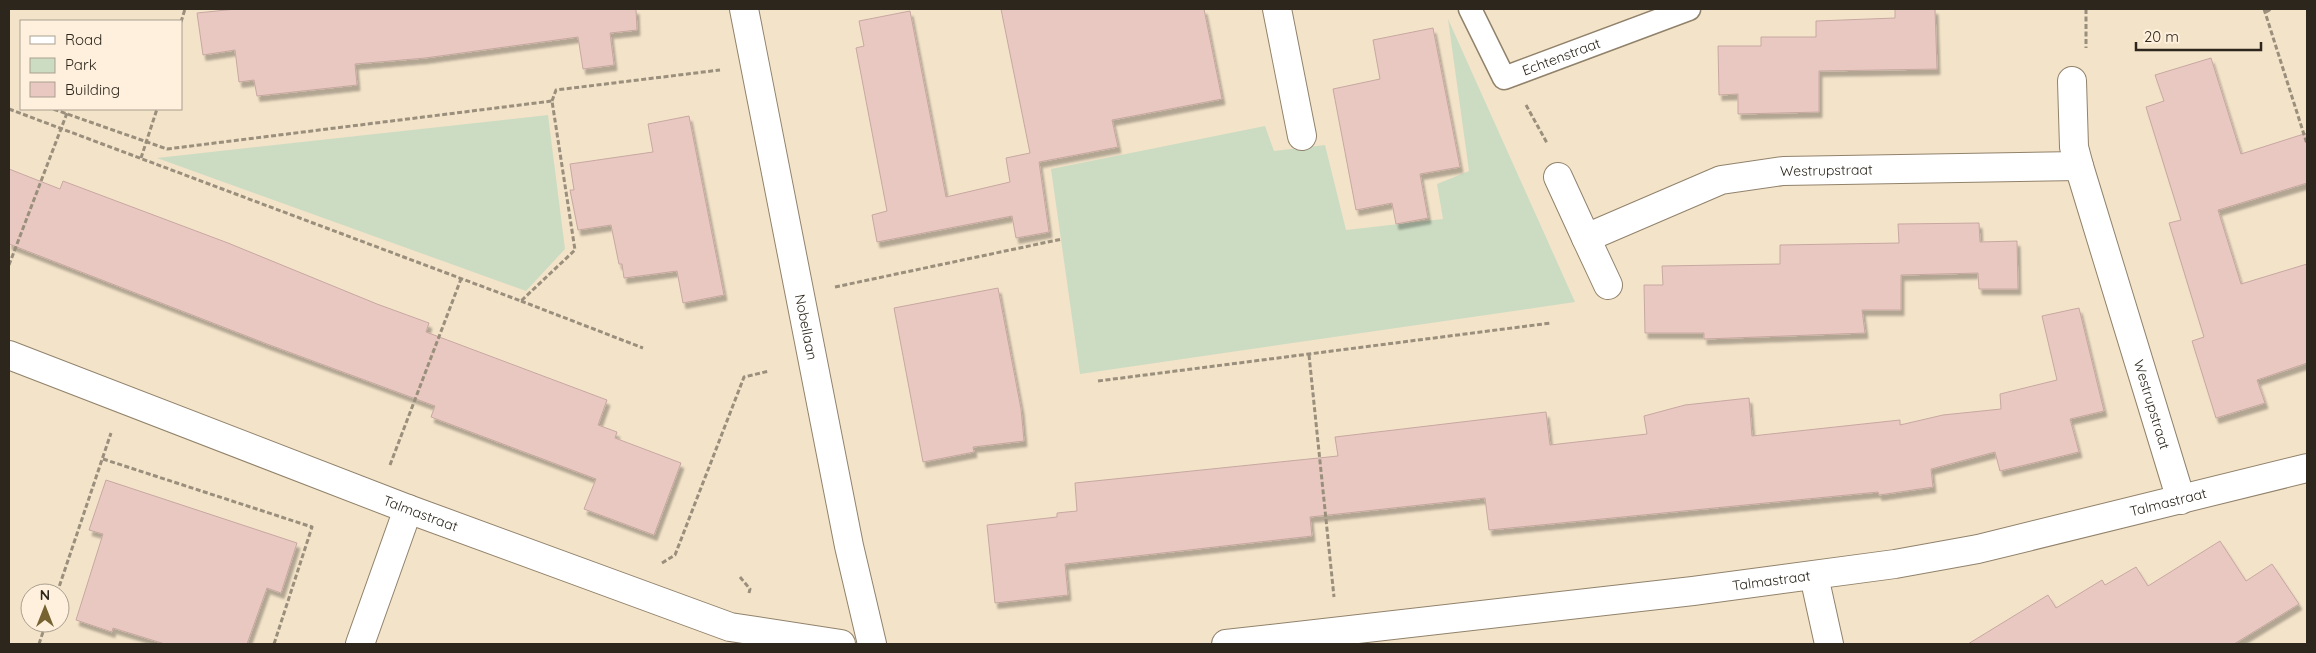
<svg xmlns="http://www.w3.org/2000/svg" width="2316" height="653" font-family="Quicksand,sans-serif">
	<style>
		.green { fill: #ccdcc3 }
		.building { fill: #e9c8c1; stroke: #c7a8a1; filter: url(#shadow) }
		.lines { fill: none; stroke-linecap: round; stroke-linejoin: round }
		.lane-casing { stroke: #91826b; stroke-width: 25 }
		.street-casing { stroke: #91826b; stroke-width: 30 }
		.secondary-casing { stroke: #91826b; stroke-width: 30 }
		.path { stroke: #9a8f7c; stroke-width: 3; stroke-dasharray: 5 2.5; stroke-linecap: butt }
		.lane { stroke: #fff; stroke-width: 22 }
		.street { stroke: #fff; stroke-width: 28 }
		.secondary { stroke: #fff; stroke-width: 28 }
		.labels { text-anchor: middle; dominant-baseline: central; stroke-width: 5; stroke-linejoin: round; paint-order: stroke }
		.street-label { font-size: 14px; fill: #2c261c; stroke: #fef0dc }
	</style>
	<defs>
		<filter id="shadow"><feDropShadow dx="3" dy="5.5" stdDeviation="1" flood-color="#0004"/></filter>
	</defs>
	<rect width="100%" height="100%" fill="#f3e3c9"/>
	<g class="green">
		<path d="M 1448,19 L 1575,302 L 1080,374 L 1051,169 L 1265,126 L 1274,151 L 1325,145 L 1346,230 L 1443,219 L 1437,184 L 1469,171 Z"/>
		<path d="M 548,115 L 565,249 L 526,291 L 157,158 Z"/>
	</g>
	<g class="building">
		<path d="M 236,9 L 636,9 L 637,30 L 610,33 L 614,65 L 583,69 L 578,37 L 425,58 L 355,64 L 357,85 L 257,96 L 254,80 L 239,82 L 235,50 L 203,55 L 197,13 Z"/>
		<path d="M 1001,9 L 1204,9 L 1222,99 L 1112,120 L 1118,147 L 1039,162 L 1049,232 L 1016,238 L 1012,216 L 877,242 L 872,215 L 887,211 L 856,48 L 864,46 L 859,21 L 910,11 L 946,197 L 1010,182 L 1006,158 L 1030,153 Z"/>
		<path d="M 1895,9 L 1935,9 L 1937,69 L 1819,71 L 1819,112 L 1738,114 L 1738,94 L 1719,95 L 1718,46 L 1761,46 L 1761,37 L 1816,37 L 1816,21 L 1895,18 Z"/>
		<path d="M 1433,28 L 1460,167 L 1420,174 L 1428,218 L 1396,224 L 1392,203 L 1356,210 L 1333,89 L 1380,79 L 1373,40 Z"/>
		<path d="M 2211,58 L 2241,154 L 2307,133 L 2307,183 L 2218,210 L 2241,284 L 2307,264 L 2307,363 L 2257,380 L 2265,403 L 2216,418 L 2192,341 L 2204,337 L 2169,223 L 2181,220 L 2146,107 L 2164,101 L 2155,75 Z"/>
		<path d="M 689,116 L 724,295 L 683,303 L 677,271 L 624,278 L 622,264 L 619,264 L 611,225 L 578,230 L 570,190 L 574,190 L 570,164 L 653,152 L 648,124 Z"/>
		<path d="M 9,169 L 60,189 L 63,181 L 228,243 L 377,304 L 429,323 L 426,332 L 607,400 L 598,425 L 617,432 L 615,438 L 681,463 L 654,535 L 584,509 L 596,479 L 431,417 L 435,406 L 267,344 L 9,244 Z"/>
		<path d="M 1979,223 L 1980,242 L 2017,241 L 2018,289 L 1979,289 L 1978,273 L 1901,275 L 1901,310 L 1862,310 L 1865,333 L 1704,339 L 1704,333 L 1645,333 L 1644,285 L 1663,285 L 1662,266 L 1780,264 L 1780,245 L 1899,243 L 1898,224 Z"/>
		<path d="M 998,288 L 1021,409 L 1024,441 L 973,447 L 974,452 L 923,462 L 894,308 Z"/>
		<path d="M 2079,308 L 2104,411 L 2070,419 L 2079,452 L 2000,471 L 1995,452 L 1931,469 L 1933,487 L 1879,495 L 1878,492 L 1489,530 L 1485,498 L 1310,517 L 1312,536 L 1065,564 L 1068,595 L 995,603 L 987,525 L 1057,517 L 1057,513 L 1077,511 L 1075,483 L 1338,456 L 1335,437 L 1546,412 L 1550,445 L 1647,434 L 1644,416 L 1685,405 L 1749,398 L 1752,436 L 1900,420 L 1900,425 L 1943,415 L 2001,409 L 2000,394 L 2057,380 L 2042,316 Z"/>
		<path d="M 106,480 L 297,543 L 281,593 L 267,588 L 247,644 L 165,644 L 113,628 L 112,632 L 76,620 L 103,534 L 89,530 Z"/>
		<path d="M 2220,541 L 2246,581 L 2272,564 L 2299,604 L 2234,644 L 1968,644 L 2048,595 L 2056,608 L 2102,580 L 2105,585 L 2136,567 L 2148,586 Z"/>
	</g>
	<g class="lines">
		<defs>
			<g id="lane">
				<path id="s1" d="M 1470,9 L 1504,78 L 1689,9"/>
			</g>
			<g id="street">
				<path d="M 1277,9 L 1302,136"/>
				<path id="s2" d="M 2072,81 L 2074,147 L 2079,166 L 2181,500"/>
				<path id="s3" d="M 1558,177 L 1586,238 L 1721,180 L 1783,171 L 2079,166"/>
				<path d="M 1586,238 L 1608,285"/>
				<path id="s4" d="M 9,355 L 408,509 L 730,627 L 841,644"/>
				<path d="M 1814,576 L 1829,644"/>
				<path d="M 360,644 L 408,509"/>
				<path id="s5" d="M 1226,644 L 1693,591 L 1895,564 L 1978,549 L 2307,468"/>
			</g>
			<g id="secondary">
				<path id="s6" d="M 744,9 L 849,546 L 872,644"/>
			</g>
		</defs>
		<use href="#lane" class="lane-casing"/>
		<use href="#street" class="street-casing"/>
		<use href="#secondary" class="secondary-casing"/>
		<g class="path">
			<path d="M 2086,9 L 2086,48"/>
			<path d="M 2264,9 L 2307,144"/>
			<path d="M 2266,12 L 2271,9"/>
			<path d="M 181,22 L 185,9"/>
			<path d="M 552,101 L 556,90 L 720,70"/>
			<path d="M 1526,105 L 1547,143"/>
			<path d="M 9,109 L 521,301 L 575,250 L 552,101 L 167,149 L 53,109"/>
			<path d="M 141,158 L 157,109"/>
			<path d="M 9,265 L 67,113"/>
			<path d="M 835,287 L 1062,239"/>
			<path d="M 521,301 L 643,348"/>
			<path d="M 1309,355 L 1334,597"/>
			<path d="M 1098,381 L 1551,323"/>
			<path d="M 103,459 L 312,527 L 274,644"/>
			<path d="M 390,465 L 461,279"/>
			<path d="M 662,563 L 675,555 L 744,377 L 769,371"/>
			<path d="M 740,577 L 750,589 L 749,593"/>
			<path d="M 57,593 L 111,433"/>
			<path d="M 39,644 L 46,623"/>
		</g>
		<use href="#lane" class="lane"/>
		<use href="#street" class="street"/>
		<use href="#secondary" class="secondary"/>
	</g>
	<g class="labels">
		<g class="street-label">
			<text stroke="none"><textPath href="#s1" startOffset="138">Echtenstraat</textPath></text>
			<text stroke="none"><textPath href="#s3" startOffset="320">Westrupstraat</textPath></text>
			<text stroke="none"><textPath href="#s6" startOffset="324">Nobellaan</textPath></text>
			<text stroke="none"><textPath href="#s2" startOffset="335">Westrupstraat</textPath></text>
			<text stroke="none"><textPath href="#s5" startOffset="954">Talmastraat</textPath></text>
			<text stroke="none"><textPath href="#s4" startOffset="441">Talmastraat</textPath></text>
			<text stroke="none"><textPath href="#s5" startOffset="549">Talmastraat</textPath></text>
		</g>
	</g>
	<rect width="2316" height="653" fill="none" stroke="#2c261c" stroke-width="20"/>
	<rect x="20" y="20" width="162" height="90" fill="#fef0dc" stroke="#aa9f8f"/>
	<rect x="30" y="36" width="25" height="8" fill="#ffffff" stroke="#aa9f8f"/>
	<text x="65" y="45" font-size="15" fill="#2c261c">Road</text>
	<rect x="30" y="58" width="25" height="15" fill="#ccdcc3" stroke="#aa9f8f"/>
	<text x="65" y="70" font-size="15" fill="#2c261c">Park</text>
	<rect x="30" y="82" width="25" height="15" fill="#e9c8c1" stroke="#aa9f8f"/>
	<text x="65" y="95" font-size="15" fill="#2c261c">Building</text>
	<g transform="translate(45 608)"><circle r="24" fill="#fef0dc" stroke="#aa9f8f"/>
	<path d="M0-4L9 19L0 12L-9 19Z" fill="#776332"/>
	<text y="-8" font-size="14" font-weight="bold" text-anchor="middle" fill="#2c261c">N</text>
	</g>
	<path d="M2136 42v8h125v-8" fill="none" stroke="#2c261c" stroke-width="2.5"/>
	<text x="2144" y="42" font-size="15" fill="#2c261c" stroke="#fef0dc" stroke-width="4" paint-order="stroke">20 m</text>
</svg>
